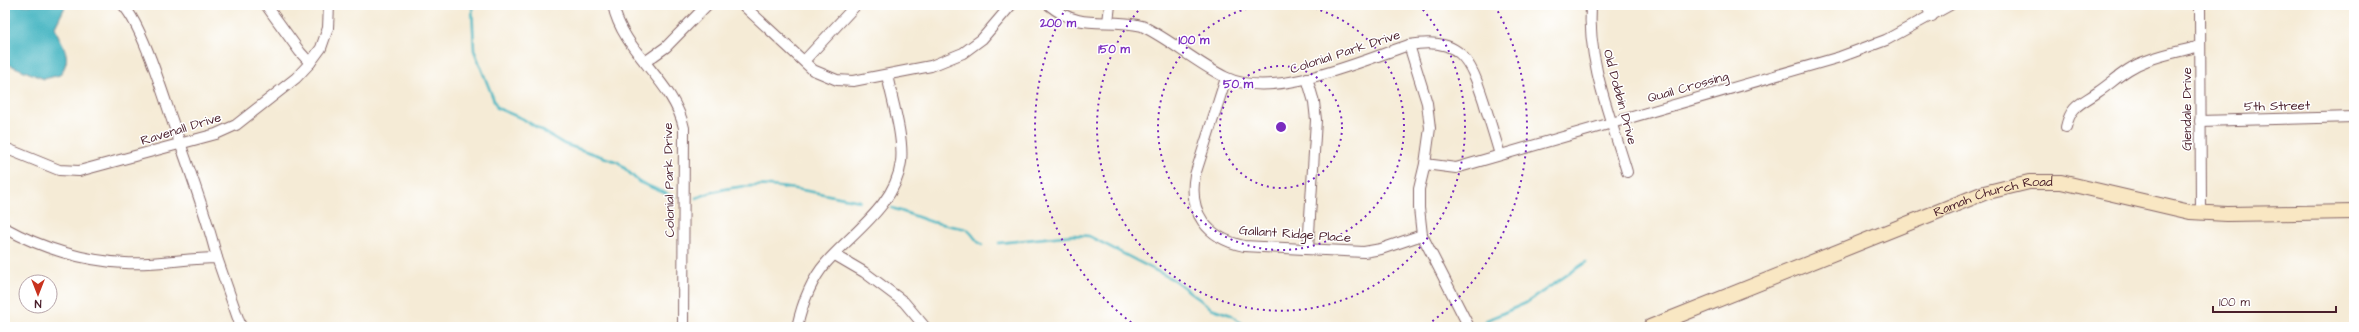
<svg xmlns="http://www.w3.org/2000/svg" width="2359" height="332" font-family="'Architects Daughter',sans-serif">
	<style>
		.water { fill: #47b6c2; stroke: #486a76 }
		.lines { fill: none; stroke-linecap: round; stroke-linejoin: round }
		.stream { stroke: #47b6c2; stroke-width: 2.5 }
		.minor-casing { stroke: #866667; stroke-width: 12 }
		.secondary-casing { stroke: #866667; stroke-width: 16 }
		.minor { stroke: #fff; stroke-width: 10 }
		.secondary { stroke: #f9e7c3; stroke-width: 14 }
		.ring { fill: none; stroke: #7b2cbf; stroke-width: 2; stroke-dasharray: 2 4 }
		.labels { text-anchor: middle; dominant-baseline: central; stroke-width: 3; stroke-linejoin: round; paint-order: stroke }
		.street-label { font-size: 13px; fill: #4a1f2b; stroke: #fff }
		.centre { fill: #7b2cbf; stroke: #fff; stroke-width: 2 }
		.ring-label { font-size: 12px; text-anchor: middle; font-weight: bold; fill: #7b2cbf; stroke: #fff; stroke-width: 3; stroke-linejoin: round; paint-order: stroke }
	</style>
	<rect width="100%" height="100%" fill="#fff"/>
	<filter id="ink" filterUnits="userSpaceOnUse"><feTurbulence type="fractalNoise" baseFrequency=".025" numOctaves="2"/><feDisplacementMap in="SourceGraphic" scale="8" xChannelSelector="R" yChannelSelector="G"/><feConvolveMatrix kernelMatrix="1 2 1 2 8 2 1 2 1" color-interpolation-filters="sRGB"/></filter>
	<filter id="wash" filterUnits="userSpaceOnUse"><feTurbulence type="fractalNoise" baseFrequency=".012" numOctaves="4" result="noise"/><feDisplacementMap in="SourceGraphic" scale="16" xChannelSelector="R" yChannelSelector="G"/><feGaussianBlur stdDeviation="0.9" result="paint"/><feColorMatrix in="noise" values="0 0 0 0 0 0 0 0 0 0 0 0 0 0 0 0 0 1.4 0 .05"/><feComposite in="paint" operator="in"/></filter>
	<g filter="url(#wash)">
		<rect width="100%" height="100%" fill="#f5ebd6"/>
		<path class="water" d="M 5,5 L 66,5 L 55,27 C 62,48 74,55 60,75 L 44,79 L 5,63 Z"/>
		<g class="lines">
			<g class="stream">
				<path d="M 472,5 L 474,50 L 497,108 L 523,119 L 564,144 L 618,162 L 639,182 L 674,197"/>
				<path d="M 696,198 C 753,174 802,191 860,201"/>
				<path d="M 892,208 L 932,222 L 966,229 C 973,233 975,241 982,245"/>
				<path d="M 999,243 L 1073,235 L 1089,236 L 1174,280 L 1211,308 L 1231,315 L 1247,327"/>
				<path d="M 1485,321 L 1526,303 L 1586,262"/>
			</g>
		</g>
	</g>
	<g filter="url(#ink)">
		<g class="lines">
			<defs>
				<g id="minor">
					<path d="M 123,5 C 142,26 161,88 171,117 C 187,164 205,209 217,258"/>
					<path d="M 266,5 L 300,52 L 310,63"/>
					<path d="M 613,5 C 623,53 674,81 684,128 L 683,327"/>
					<path d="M 743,5 L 813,70 L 837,80 L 853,81 L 931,66 L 963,53 L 982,39 L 1011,5"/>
					<path d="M 1049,5 C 1082,32 1104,17 1142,26 C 1171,40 1195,62 1225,77 C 1273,101 1360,61 1409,45 C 1460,36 1470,59 1484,102 C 1489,119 1495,137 1500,155"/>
					<path d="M 1591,5 C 1587,62 1611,118 1627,172"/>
					<path d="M 1926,5 L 1932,16"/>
					<path d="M 2200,5 L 2201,213"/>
					<path d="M 1108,22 L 1110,5"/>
					<path d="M 1409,45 L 1427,103 L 1430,128 L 1425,164 L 1419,189 L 1419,208 L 1422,235 L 1469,327"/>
					<path d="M 804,61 L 856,5"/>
					<path d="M 645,62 L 666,47 L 707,5"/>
					<path d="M 1226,78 L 1195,175 C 1188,213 1207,238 1244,246 L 1364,252 L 1381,249 L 1422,235"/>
					<path d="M 1307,78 L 1314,102 L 1316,120 L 1308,249"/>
					<path d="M 2200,121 L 2354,117"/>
					<path d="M 2066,127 C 2071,105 2081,104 2098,92 C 2114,81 2128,67 2146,61 C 2163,54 2182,51 2200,46"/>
					<path d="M 5,148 L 59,170 L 79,171 L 216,134 L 236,125 L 296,78 L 310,63 L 321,48 L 328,28 L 329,5"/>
					<path d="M 1425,164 L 1456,168 L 1840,57 L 1886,40 L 1950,5"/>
					<path d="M 5,228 C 41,248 84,261 125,263 C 156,265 186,258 217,258 L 241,327"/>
					<path d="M 835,255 L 864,272 L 904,302 L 925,327"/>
					<path d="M 797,327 C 802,305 811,280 826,263 C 852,233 896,205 901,162 C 904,137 892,100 887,75"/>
				</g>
				<g id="secondary">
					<path id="s1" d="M 1650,327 L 1984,193 L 2029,182 L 2061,182 L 2190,212 L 2227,214 L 2354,212"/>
				</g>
			</defs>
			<use href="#minor" class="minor-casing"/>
			<use href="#secondary" class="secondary-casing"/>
			<use href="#minor" class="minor"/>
			<use href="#secondary" class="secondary"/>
		</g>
	</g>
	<g class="ring">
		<circle cx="1281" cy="127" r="61"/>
		<path d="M1297 5A123 123 0 1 1 1265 5"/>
		<path d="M1419 5A184 184 0 1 1 1143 5"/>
		<path d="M1136 326A246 246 0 0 1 1067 6M1495 6A246 246 0 0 1 1426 326"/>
	</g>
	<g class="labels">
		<g class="street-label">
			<text transform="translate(1345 52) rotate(-18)">Colonial Park Drive</text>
			<text transform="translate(1688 87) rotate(-16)">Quail Crossing</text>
			<text transform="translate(1620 97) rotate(75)">Old Dobbin Drive</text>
			<text transform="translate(2277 106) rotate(-1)">5th Street</text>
			<text transform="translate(2187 109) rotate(-90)">Glendale Drive</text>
			<text transform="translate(181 129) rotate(-17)">Ravenall Drive</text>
			<text transform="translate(669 180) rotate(-91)">Colonial Park Drive</text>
			<text stroke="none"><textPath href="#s1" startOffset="368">Ramah Church Road</textPath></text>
			<text transform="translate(1295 234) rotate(4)">Gallant Ridge Place</text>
		</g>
	</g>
	<circle cx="1281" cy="127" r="6" class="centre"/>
	<g class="ring-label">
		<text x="1058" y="27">200 m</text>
		<text x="1194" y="44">100 m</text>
		<text x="1114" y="53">150 m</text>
		<text x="1238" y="88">50 m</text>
	</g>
	<rect width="2359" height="332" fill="none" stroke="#fff" stroke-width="20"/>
	<g transform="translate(38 294) rotate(180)"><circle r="19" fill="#ffffff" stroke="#b7a5aa"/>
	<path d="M0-3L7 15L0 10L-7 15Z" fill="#c8321e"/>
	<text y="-6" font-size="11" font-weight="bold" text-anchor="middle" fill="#4a1f2b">N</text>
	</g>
	<path d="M2213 306v6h123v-6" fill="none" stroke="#4a1f2b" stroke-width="2"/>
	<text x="2219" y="306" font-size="12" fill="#4a1f2b" stroke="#ffffff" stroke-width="3" paint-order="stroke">100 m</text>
</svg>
